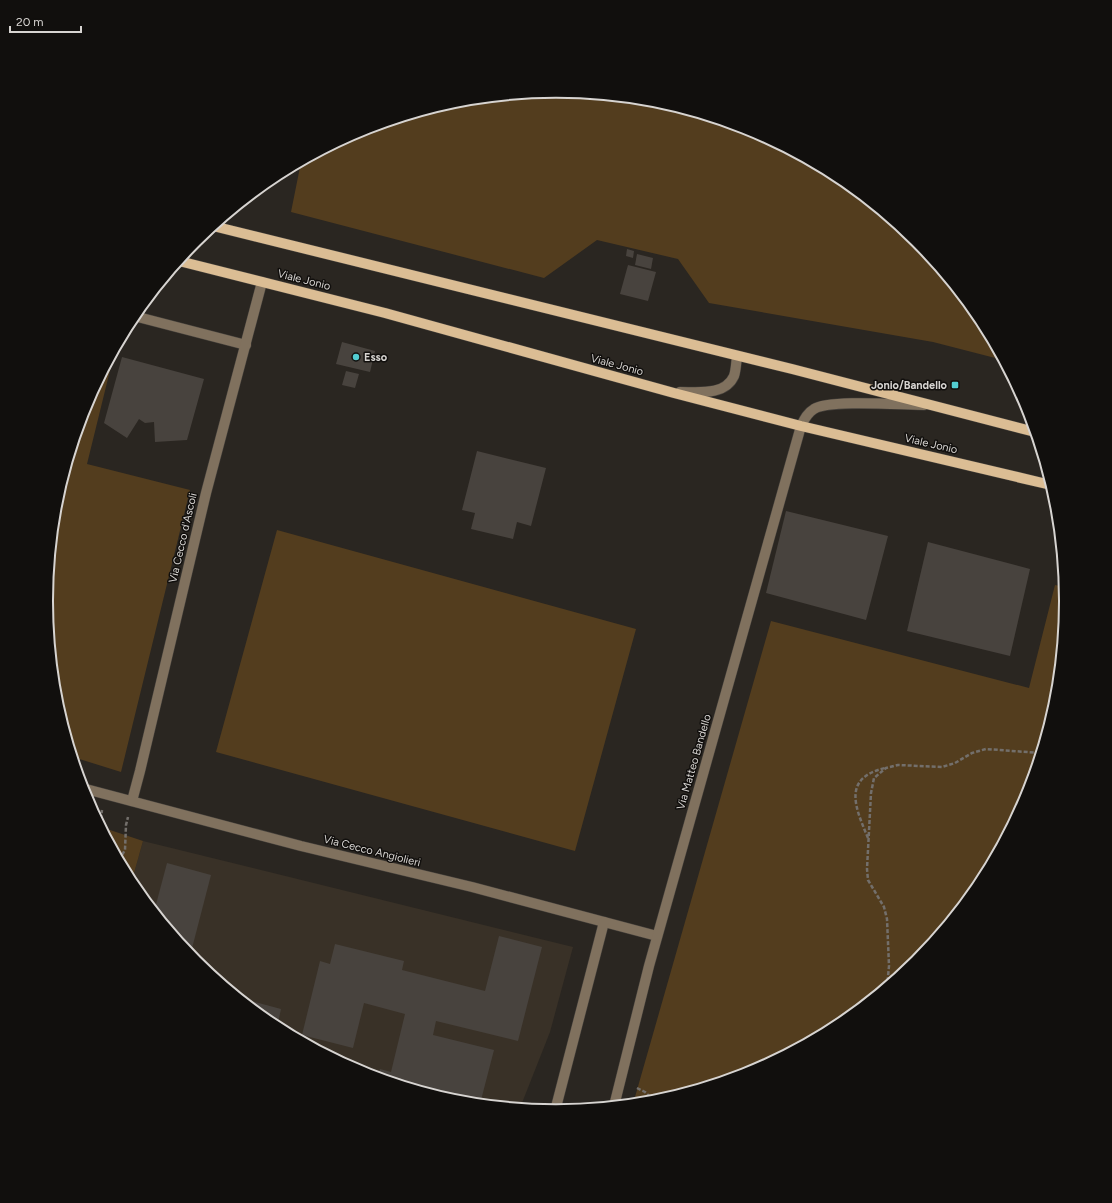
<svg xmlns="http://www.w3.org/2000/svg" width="1112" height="1203" font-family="Figtree,sans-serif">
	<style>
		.built { fill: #393127 }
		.green { fill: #533d1e }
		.building { fill: #48433e }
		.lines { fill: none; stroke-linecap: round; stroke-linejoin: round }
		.minor-casing { stroke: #46423d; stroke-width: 11 }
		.major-casing { stroke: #46423d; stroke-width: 11 }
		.path { stroke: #736f6b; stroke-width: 2.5; stroke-dasharray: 4 2; stroke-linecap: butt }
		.minor { stroke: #80715e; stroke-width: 10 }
		.major { stroke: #dbbd94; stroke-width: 10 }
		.poi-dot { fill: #52ccd1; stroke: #110f0d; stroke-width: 1.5 }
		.labels { text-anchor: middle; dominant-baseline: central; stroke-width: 3; stroke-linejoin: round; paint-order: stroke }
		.street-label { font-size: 11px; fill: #d7d4d1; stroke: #110f0d }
		.poi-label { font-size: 11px; font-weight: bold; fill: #d7d4d1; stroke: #110f0d; text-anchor: start }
		.rim { fill: none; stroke: #d7d4d1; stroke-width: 2 }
	</style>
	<rect width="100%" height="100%" fill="#2a2621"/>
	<path class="built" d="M 143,841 L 573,947 L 550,1032 L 520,1108 L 456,1102 L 361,1073 L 272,1025 L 195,962 L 131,884 Z"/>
	<g class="green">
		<path d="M 556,92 L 656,101 L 751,130 L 840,178 L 917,241 L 980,318 L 1003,360 L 933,342 L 709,303 L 678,259 L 597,240 L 544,278 L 291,212 L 301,162 L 361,130 L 457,101 Z"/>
		<path d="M 115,350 L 87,464 L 190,490 L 121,772 L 73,757 L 56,701 L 46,601 L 56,502 L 85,406 Z"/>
		<path d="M 277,530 L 636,629 L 575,851 L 216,752 Z"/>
		<path d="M 1055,585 L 1065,587 L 1066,602 L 1056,701 L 1027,797 L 980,885 L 916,962 L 839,1026 L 751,1073 L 655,1102 L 633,1104 L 771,621 L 1029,688 Z"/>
		<path d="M 101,827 L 143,841 L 131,884 Z"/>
	</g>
	<g class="building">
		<path d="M 627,249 L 634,251 L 633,258 L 626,256 Z"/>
		<path d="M 637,254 L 653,258 L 651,269 L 635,265 Z"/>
		<path d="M 628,265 L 656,272 L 648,301 L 620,294 Z"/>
		<path d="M 342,342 L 375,351 L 370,372 L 336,364 Z"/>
		<path d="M 122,357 L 204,379 L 187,440 L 155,442 L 154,422 L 145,423 L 139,419 L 127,438 L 104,423 Z"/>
		<path d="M 346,371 L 359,374 L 355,388 L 342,385 Z"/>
		<path d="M 477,451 L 546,468 L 531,526 L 517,522 L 513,539 L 471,529 L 475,513 L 462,510 Z"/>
		<path d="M 786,511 L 888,536 L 866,620 L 766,593 Z"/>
		<path d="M 928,542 L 1030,569 L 1010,656 L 907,631 Z"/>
		<path d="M 167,863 L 211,875 L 190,956 L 154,912 Z"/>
		<path d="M 499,936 L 542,947 L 518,1041 L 436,1021 L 433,1035 L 494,1050 L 480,1104 L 456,1102 L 377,1078 L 380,1069 L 391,1072 L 405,1014 L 364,1003 L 353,1048 L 302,1035 L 320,961 L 330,964 L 335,944 L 404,961 L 402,970 L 485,991 Z"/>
		<path d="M 240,998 L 281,1009 L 277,1028 L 272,1025 Z"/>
	</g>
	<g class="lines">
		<defs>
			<g id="minor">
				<path d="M 134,316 L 246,345"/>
				<path d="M 680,392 C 698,392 725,396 734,376 C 736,370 736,363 737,357"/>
				<path d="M 82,788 L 301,846 L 472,887 L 657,936"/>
				<path d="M 132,801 L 140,771 L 206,493 L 262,282"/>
				<path d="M 614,1106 L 649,966 L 801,426 C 804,420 807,413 814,409 C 829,399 903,405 924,405"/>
				<path d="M 555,1111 L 604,922"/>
			</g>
			<g id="major">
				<path d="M 213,226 L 792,369 L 1035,432"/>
				<path d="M 179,261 L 385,313 L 674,393 L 801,426 L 1051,485"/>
			</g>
		</defs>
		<use href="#minor" class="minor-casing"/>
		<use href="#major" class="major-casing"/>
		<g class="path">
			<path d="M 100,825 L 102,810"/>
			<path d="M 868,838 C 855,807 842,778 885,768"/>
			<path d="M 119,860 L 125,850 L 126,825 L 128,817"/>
			<path d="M 887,987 L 889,966 L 887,919 L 884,907 L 868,880 L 867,869 L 871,793 L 874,778 L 886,768 L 898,765 L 942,767 L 955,763 L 972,753 L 986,749 L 1040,753"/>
			<path d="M 637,1088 L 645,1092 L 655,1102"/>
		</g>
		<use href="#minor" class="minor"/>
		<use href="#major" class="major"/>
	</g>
	<g class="poi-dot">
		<circle cx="356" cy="357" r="4"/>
		<rect x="951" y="381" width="8" height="8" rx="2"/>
	</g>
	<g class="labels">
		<g class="street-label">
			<text transform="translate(304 280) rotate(14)">Viale Jonio</text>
			<text transform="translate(617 365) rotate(15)">Viale Jonio</text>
			<text transform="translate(931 444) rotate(13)">Viale Jonio</text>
			<text transform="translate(183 538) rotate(-77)">Via Cecco d'Ascoli</text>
			<text transform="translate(694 762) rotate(-74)">Via Matteo Bandello</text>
			<text transform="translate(372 851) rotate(14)">Via Cecco Angiolieri</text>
		</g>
		<g class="poi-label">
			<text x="364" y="357">Esso</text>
			<text x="947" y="385" text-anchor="end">Jonio/Bandello</text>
		</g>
	</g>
	<path d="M0 0H1112V1203H0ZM53 601a503 503 0 1 1 1006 0a503 503 0 1 1-1006 0Z" fill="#110f0d" fill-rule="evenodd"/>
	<path class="rim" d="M53 601a503 503 0 1 1 1006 0a503 503 0 1 1-1006 0Z"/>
	<path d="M10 26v6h71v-6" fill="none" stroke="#d7d4d1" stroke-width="2"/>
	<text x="16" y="26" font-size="12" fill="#d7d4d1" stroke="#110f0d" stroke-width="3" paint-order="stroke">20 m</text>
</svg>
